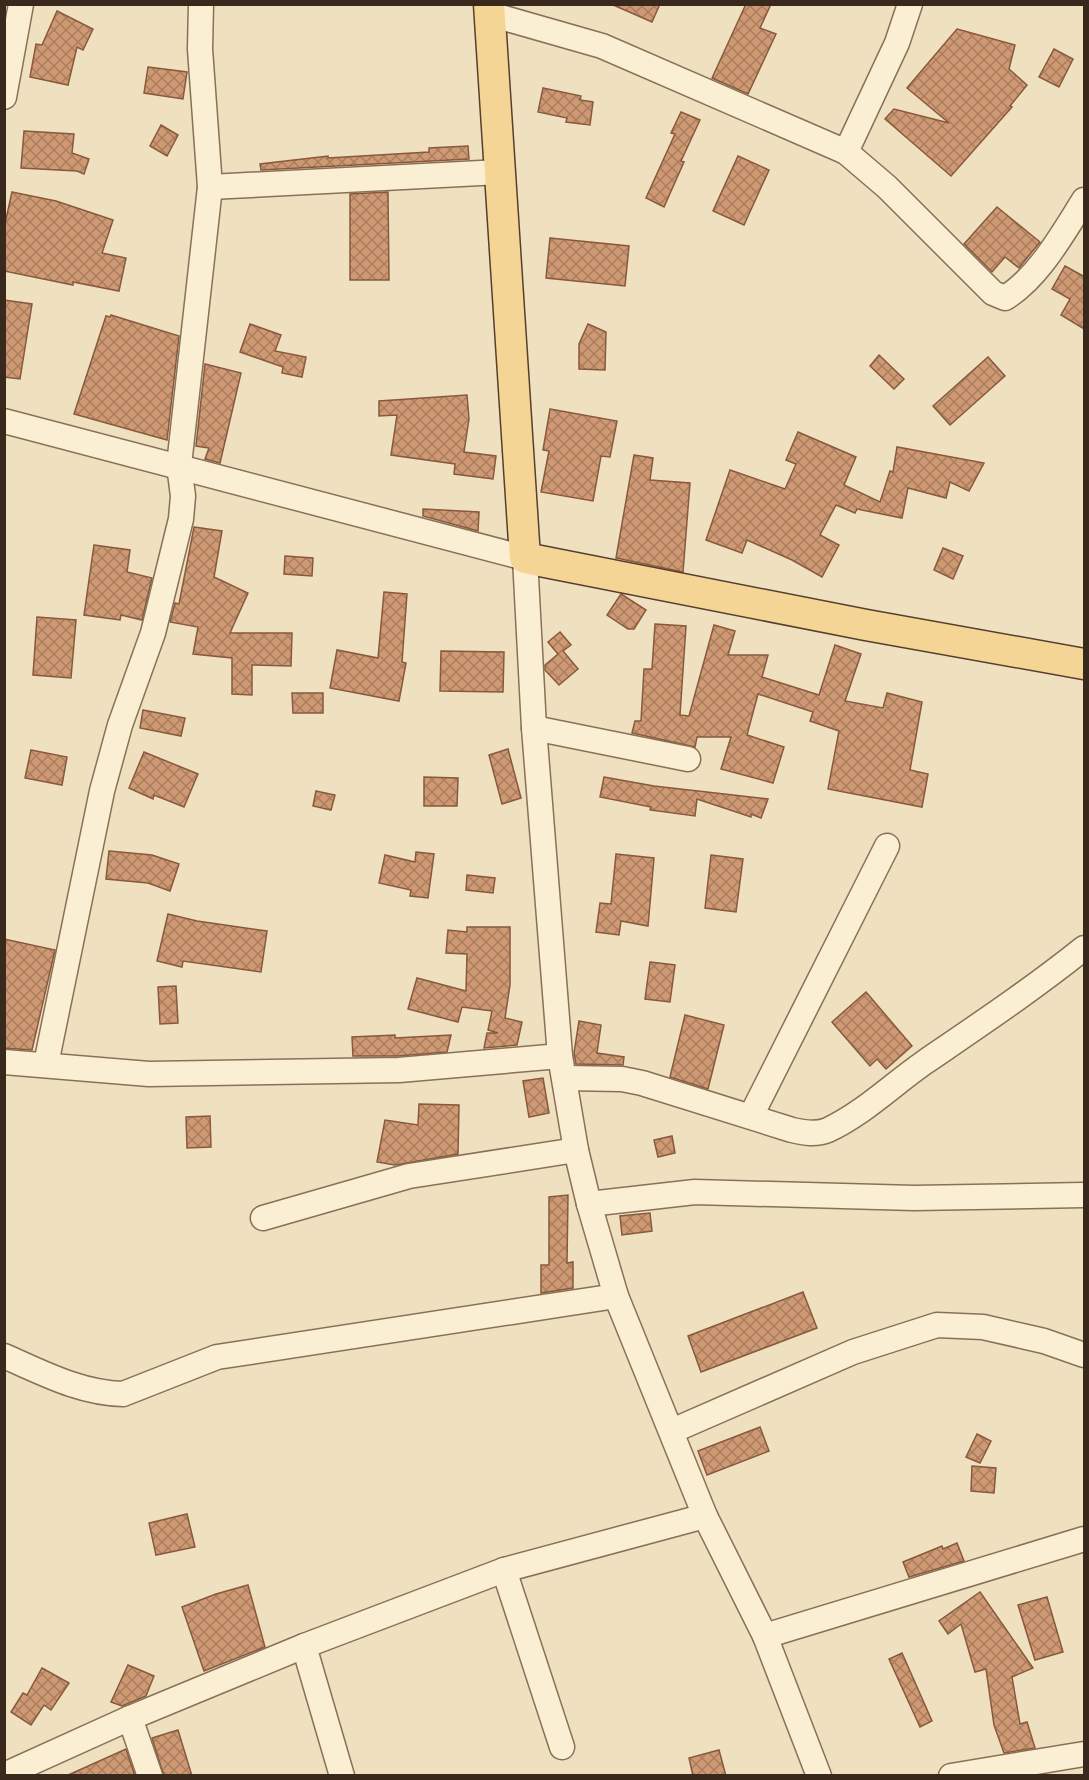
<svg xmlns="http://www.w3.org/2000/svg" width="1089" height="1780" font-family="'IBM Plex Serif',serif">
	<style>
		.building { fill: url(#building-cross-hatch); stroke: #88593c; stroke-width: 1.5 }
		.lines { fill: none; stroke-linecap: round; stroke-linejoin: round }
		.minor-casing { stroke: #897157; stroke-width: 27 }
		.major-casing { stroke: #563f2c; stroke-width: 33 }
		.minor { stroke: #faeed3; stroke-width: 24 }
		.major { stroke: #f4d596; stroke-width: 30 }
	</style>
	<defs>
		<pattern id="building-cross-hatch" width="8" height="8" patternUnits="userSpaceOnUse" patternTransform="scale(1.5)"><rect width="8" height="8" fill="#cf9974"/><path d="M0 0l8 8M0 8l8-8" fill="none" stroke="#a97d5e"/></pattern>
	</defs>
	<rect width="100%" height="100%" fill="#efe0c0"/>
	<g class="building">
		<path d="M 611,4 L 660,4 L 652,22 Z"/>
		<path d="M 746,4 L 771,4 L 760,28 L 776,34 L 748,94 L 712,78 Z"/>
		<path d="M 57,11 L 93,29 L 83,50 L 77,47 L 68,85 L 30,77 L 36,44 L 42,45 Z"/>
		<path d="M 957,29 L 1015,45 L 1009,69 L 1027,85 L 1010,106 L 1012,107 L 951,176 L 885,119 L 894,109 L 949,123 L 907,88 Z"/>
		<path d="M 1054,49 L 1073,59 L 1059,87 L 1039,77 Z"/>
		<path d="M 148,67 L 187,72 L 183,99 L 144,93 Z"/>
		<path d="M 543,88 L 581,96 L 580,100 L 593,102 L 590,125 L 566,122 L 567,118 L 538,112 Z"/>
		<path d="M 681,112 L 700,120 L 681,161 L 684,162 L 664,207 L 646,198 L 675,134 L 671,133 Z"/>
		<path d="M 161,125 L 178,135 L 167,156 L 150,146 Z"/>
		<path d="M 24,131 L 74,134 L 72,153 L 89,159 L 84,174 L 77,171 L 21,168 Z"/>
		<path d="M 468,146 L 469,159 L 261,170 L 260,164 L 328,156 L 328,158 L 429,152 L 429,148 Z"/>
		<path d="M 738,156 L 769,170 L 744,225 L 713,211 Z"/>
		<path d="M 12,192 L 56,201 L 113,220 L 102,253 L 126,258 L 119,291 L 73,282 L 73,285 L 4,271 L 4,228 Z"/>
		<path d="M 388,192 L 389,280 L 350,280 L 350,194 Z"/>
		<path d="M 997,207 L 1040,242 L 1019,268 L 1005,257 L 992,272 L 964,244 Z"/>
		<path d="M 550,238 L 629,246 L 625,286 L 546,278 Z"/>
		<path d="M 1065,266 L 1083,276 L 1084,274 L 1084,329 L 1061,315 L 1070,299 L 1052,289 Z"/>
		<path d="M 4,300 L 32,304 L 20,379 L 4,377 Z"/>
		<path d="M 111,315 L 179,336 L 167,440 L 74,414 L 106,316 L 110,317 Z"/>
		<path d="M 250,324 L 281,335 L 275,351 L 306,357 L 302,377 L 282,373 L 283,367 L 240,352 Z"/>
		<path d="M 588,324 L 606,332 L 605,370 L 579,369 L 579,344 Z"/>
		<path d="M 879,355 L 904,379 L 894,389 L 870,366 Z"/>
		<path d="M 988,357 L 1005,376 L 950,425 L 933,406 Z"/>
		<path d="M 205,364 L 241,373 L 220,463 L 205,459 L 209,448 L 196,446 Z"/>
		<path d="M 467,395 L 469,419 L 464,452 L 496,456 L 493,479 L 454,474 L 455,464 L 391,455 L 397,415 L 379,416 L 379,401 Z"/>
		<path d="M 550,409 L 617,421 L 610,457 L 601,456 L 593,501 L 541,492 L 549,451 L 543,450 Z"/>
		<path d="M 798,432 L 856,457 L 844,485 L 880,502 L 890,471 L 893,472 L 897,447 L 984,463 L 969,491 L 950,482 L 946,498 L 908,488 L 902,518 L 857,509 L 855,513 L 836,505 L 820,535 L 839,545 L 822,577 L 792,560 L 747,540 L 742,553 L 706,540 L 730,470 L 785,489 L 796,464 L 786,460 Z"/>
		<path d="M 634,455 L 653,458 L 650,480 L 690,483 L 683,572 L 616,558 Z"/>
		<path d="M 423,509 L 479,512 L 478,531 L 423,516 Z"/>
		<path d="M 194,527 L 222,531 L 214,577 L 248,593 L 230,633 L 292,633 L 291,666 L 252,665 L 252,695 L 232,694 L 232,658 L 193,654 L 198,627 L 170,622 L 175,603 L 179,604 Z"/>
		<path d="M 94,545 L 130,550 L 127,572 L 152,578 L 142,620 L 121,615 L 120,620 L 84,615 Z"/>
		<path d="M 943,548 L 963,556 L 953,579 L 934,570 Z"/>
		<path d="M 285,556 L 313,558 L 312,576 L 284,574 Z"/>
		<path d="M 384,592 L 407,594 L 402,662 L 406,663 L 399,701 L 330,688 L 337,650 L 378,658 Z"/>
		<path d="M 621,594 L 646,610 L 634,629 L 628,629 L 607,615 Z"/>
		<path d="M 37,617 L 76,620 L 71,678 L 33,675 Z"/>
		<path d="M 655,624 L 686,626 L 680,715 L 689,716 L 714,625 L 735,631 L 728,655 L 768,655 L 762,677 L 819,695 L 835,645 L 861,654 L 845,701 L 883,708 L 887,693 L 922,702 L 910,770 L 928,774 L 922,807 L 828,789 L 839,731 L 810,721 L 813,712 L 758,694 L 747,735 L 784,747 L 773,783 L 721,769 L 731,737 L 697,737 L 695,747 L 632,733 L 635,721 L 641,721 L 644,669 L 652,669 Z"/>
		<path d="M 560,632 L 571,645 L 563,651 L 578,669 L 559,685 L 545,670 L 545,665 L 558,654 L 548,642 Z"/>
		<path d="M 441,651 L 504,652 L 503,692 L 440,691 Z"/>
		<path d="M 292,693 L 323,693 L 323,713 L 293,713 Z"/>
		<path d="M 143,710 L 185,718 L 181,736 L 140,728 Z"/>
		<path d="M 508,749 L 521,798 L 502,804 L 489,755 Z"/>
		<path d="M 31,750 L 67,757 L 62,785 L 25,778 Z"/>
		<path d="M 144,752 L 198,774 L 184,807 L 154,795 L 153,799 L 129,788 Z"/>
		<path d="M 424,777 L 458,778 L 457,806 L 424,806 Z"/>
		<path d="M 604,777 L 654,786 L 768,799 L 761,818 L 751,814 L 751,817 L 697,799 L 695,816 L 650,810 L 651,807 L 600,797 Z"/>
		<path d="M 316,791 L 335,795 L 331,810 L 313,806 Z"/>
		<path d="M 109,851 L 152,855 L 179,864 L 170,891 L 148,883 L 106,879 Z"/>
		<path d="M 416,852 L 434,854 L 428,898 L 410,896 L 411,890 L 379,883 L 385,855 L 415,862 Z"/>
		<path d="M 616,854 L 654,858 L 648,926 L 621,921 L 619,935 L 596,932 L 600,903 L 611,904 Z"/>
		<path d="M 711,855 L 743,859 L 736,912 L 705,908 Z"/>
		<path d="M 467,875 L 495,878 L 493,893 L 466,890 Z"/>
		<path d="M 168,914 L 197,921 L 267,931 L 261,972 L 183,961 L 182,967 L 157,961 Z"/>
		<path d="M 467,927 L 510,927 L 510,985 L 505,1018 L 522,1022 L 517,1045 L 484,1048 L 487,1033 L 498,1033 L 488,1030 L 492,1011 L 462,1007 L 458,1022 L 408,1009 L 417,978 L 466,991 L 467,954 L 446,953 L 448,930 L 467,932 Z"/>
		<path d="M 4,939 L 55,950 L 32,1050 L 4,1048 Z"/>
		<path d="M 650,962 L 675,965 L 670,1002 L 645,999 Z"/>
		<path d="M 176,986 L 178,1023 L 160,1024 L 158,987 Z"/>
		<path d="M 866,992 L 912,1046 L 886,1069 L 877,1059 L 870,1066 L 832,1022 Z"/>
		<path d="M 685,1015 L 724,1025 L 708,1089 L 670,1077 Z"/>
		<path d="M 579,1021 L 601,1025 L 597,1053 L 624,1057 L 623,1065 L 576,1064 L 574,1053 Z"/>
		<path d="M 395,1035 L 395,1038 L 451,1035 L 447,1052 L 398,1056 L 353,1056 L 352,1037 Z"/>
		<path d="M 543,1078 L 549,1113 L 529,1117 L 523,1081 Z"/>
		<path d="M 419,1104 L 459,1105 L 458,1154 L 395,1165 L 377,1162 L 385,1120 L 418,1125 Z"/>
		<path d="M 210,1116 L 211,1147 L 187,1148 L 186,1117 Z"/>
		<path d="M 672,1136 L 675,1153 L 658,1157 L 654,1140 Z"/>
		<path d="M 568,1195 L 567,1263 L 573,1262 L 573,1288 L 541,1293 L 541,1265 L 549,1265 L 549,1197 Z"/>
		<path d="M 650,1213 L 652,1231 L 622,1235 L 620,1216 Z"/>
		<path d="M 803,1292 L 817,1328 L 701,1372 L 688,1336 Z"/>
		<path d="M 760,1427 L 769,1451 L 707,1475 L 698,1451 Z"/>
		<path d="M 977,1434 L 991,1441 L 980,1463 L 966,1457 Z"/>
		<path d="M 972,1466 L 996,1468 L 994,1493 L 971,1491 Z"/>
		<path d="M 187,1514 L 195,1547 L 156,1555 L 149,1523 Z"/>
		<path d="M 957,1543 L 964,1561 L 909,1577 L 903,1562 L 942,1546 L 943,1549 Z"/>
		<path d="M 248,1585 L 265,1647 L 204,1671 L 182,1607 L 216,1594 Z"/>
		<path d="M 980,1592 L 1033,1668 L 1012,1677 L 1020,1724 L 1027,1722 L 1035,1748 L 1004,1753 L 994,1725 L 986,1669 L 975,1672 L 961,1624 L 948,1634 L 939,1621 Z"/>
		<path d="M 1047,1597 L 1063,1652 L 1035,1660 L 1018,1605 Z"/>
		<path d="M 902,1653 L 932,1721 L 920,1727 L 889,1659 Z"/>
		<path d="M 128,1665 L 154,1676 L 146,1696 L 122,1706 L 111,1702 Z"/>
		<path d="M 42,1668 L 69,1683 L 51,1710 L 44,1705 L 31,1725 L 11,1712 L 23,1693 L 27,1695 Z"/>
		<path d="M 178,1730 L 192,1776 L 164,1776 L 152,1738 Z"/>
		<path d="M 126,1749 L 135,1776 L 66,1776 Z"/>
		<path d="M 719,1750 L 726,1776 L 693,1776 L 689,1758 Z"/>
	</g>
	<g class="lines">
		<defs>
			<g id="minor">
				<path d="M 490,14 L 602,46 L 846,152 L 897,43 L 910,4"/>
				<path d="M 4,97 L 21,4"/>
				<path d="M 846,152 L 887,187 L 993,293 L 1005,298 C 1039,277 1063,233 1084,200"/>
				<path d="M 210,187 L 500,172"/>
				<path d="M 4,421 L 525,558 L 534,728 L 560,1056 L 576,1150 L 589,1204 L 616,1296 L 705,1516 L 765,1636 L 819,1776"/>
				<path d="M 534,728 L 688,759"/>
				<path d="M 4,1062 L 149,1074 L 399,1070 L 560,1056"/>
				<path d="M 46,1064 L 102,791 L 120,725 L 153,633 L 181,519 L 183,496 L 179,465 L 210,187 L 200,49 L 201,4"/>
				<path d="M 565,1078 L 622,1079 L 642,1083 L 792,1130 C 804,1133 816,1135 828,1130 C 864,1113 892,1085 925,1062 C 979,1025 1033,989 1084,948"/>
				<path d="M 751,1116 L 887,846"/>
				<path d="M 589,1204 L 695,1192 L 914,1198 L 1084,1195"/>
				<path d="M 263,1218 L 409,1176 L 576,1150"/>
				<path d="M 4,1356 C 43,1373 80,1393 123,1394 L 217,1357 L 616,1296"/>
				<path d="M 672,1431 L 853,1352 L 937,1325 L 983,1327 L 1044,1341 L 1084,1355"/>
				<path d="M 504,1570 L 562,1747"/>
				<path d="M 765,1636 L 1084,1539"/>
				<path d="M 304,1646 L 342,1776"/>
				<path d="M 130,1718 L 150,1776"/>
				<path d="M 4,1775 L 130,1718 L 304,1646 L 504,1570 L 705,1516"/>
				<path d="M 951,1776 L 1084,1754"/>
			</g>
			<path id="major" d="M 489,4 L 525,558 L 866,625 L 1084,664"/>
		</defs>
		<use href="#minor" class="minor-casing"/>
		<use href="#major" class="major-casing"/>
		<use href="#minor" class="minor"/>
		<use href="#major" class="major"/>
	</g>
	<rect width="1089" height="1780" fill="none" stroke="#38291c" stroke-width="12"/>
</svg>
